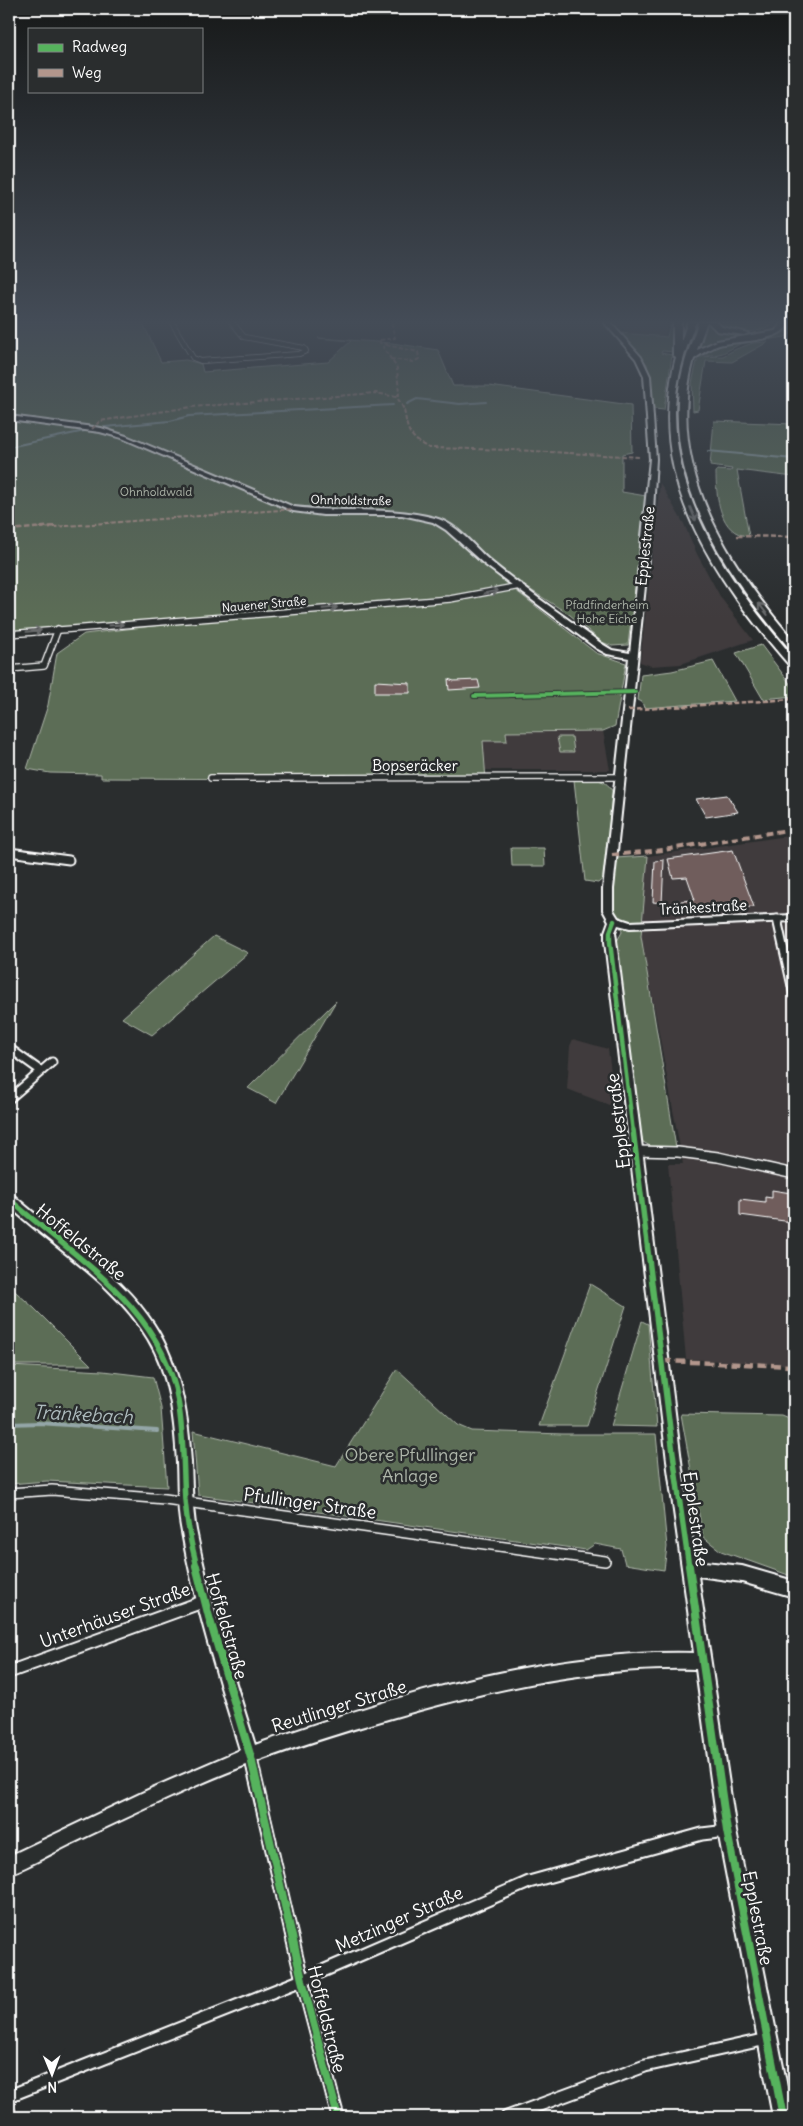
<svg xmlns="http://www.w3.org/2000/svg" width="803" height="2126" font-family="Delius,sans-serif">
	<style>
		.built { fill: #3f3b3c }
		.green { fill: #5c6d56; stroke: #aeb6aa }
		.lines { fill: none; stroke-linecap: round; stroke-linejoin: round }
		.stream-far1 { stroke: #94a6a8; stroke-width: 2 }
		.stream { stroke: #94a6a8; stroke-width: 4 }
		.building { fill: #705d5c; stroke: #fff }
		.street-far4-casing { stroke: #fff; stroke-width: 6 }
		.street-far3-casing { stroke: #fff; stroke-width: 8 }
		.street-far2-casing { stroke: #fff; stroke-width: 11 }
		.street-far1-casing { stroke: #fff; stroke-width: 12 }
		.street-casing { stroke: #fff; stroke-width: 15 }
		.secondary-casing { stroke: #fff; stroke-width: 4 }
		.highway-casing { stroke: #fff; stroke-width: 4 }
		.street-far4 { stroke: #2a2d2e; stroke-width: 4.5 }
		.street-far3 { stroke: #2a2d2e; stroke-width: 5.5 }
		.street-far2 { stroke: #2a2d2e; stroke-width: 7 }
		.street-far1 { stroke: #2a2d2e; stroke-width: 9 }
		.street { stroke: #2a2d2e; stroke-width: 11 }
		.secondary { fill: #2a2d2e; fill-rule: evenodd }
		.highway { fill: #2a2d2e; fill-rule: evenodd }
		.quiet-far3 { stroke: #b2968c; stroke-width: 2; stroke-dasharray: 4.5 2; stroke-linecap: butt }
		.quiet-far2 { stroke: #b2968c; stroke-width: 2.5; stroke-dasharray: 5.5 2.5; stroke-linecap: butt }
		.quiet-far1 { stroke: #b2968c; stroke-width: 4; stroke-dasharray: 7 4; stroke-linecap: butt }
		.quiet { stroke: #b2968c; stroke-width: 4.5; stroke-dasharray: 9 4.5; stroke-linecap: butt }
		.cycleway-far3-casing { stroke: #2a2d2e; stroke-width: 6 }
		.cycleway-far2-casing { stroke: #2a2d2e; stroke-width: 8 }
		.cycleway-far1-casing { stroke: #2a2d2e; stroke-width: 9 }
		.cycleway-casing { stroke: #2a2d2e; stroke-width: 11 }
		.cycleway-far3 { stroke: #56b35d; stroke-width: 4 }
		.cycleway-far2 { stroke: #56b35d; stroke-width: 4.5 }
		.cycleway-far1 { stroke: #56b35d; stroke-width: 5.5 }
		.cycleway { stroke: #56b35d; stroke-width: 8 }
		.oneway { stroke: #6a6c6d }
		.labels { text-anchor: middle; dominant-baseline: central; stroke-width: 5; stroke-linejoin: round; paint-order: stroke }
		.far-park-label { font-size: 12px; fill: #aeb6aa; stroke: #2a2d2e }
		.far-street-label { font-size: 12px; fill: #fff; stroke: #2a2d2e }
		.street-label { font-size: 15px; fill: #fff; stroke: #2a2d2e }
		.near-street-label { font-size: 18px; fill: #fff; stroke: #2a2d2e }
		.near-park-label { font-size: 18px; fill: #aeb6aa; stroke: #2a2d2e }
		.near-water-label { font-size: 19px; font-style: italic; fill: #aebcbe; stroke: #2a2d2e }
	</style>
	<rect width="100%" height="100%" fill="#2a2d2e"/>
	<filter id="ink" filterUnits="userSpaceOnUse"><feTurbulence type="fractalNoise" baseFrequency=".02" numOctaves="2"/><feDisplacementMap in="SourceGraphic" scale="10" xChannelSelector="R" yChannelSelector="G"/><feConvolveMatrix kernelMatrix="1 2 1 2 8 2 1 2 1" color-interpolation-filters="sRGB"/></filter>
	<g filter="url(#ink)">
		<g class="built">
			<path d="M 618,321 L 668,321 L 664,336 L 630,333 L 617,325 Z"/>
			<path d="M 660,483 L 684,524 L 697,554 L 721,598 L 753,640 L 681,664 L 651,666 L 640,662 Z"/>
			<path d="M 603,731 L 610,770 L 485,770 L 483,741 L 507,741 L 506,732 Z"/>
			<path d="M 794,835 L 794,1365 L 686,1359 L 668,1164 L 683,1164 L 641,936 L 648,856 Z"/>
			<path d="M 573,1039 L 608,1049 L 615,1102 L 609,1105 L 567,1089 L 570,1046 Z"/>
		</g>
		<g class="green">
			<path d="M 9,321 L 142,321 L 161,362 L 186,360 L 201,364 L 203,372 L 328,362 L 351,341 L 318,338 L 392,343 L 438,350 L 453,386 L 489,386 L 631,405 L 632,452 L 622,454 L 622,492 L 646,496 L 628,645 L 612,646 L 602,642 L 570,615 L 523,585 L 479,593 L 515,590 L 596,653 L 626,663 L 615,726 L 603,731 L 506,732 L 507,741 L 483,741 L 486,780 L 101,778 L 101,774 L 50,773 L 27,769 L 48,705 L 57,653 L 84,634 L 195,621 L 9,633 Z"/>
			<path d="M 671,321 L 674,321 L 674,352 L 662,351 L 661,353 L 672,355 L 664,410 L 654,409 L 647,364 L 621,333 L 667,337 Z"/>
			<path d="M 713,321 L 771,321 L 773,322 L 770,327 C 752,334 728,335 713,321 Z"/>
			<path d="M 791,321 L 794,321 L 794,332 L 785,337 L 740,344 L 723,353 L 714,355 L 698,355 C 704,351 712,345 719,344 C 743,339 776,345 793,325 Z"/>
			<path d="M 707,322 C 723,335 740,335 759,335 L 718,341 L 700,348 Z"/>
			<path d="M 768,342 L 732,362 L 706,361 L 698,410 L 693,411 L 692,383 L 698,357 L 723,356 L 736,349 L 753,343 Z"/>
			<path d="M 714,421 L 794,424 L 794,477 L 737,470 L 749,536 C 719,535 716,495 716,472 L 717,470 L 731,471 L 732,469 L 710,466 Z"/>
			<path d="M 761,645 L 794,689 L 794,696 L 763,699 L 736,653 Z"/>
			<path d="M 713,661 L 735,701 L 644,708 L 642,702 L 638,700 L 641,675 L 672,671 Z"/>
			<path d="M 557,737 L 572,737 L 574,752 L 560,752 Z"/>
			<path d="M 574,780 C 589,780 605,776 612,791 L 605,877 L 598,883 L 585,881 Z"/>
			<path d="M 511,848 L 544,848 L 545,866 L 512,866 Z"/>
			<path d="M 648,856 L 641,936 L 676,1148 L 652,1147 L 643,1142 L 641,1134 L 616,955 L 616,943 L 622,932 L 613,904 L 612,893 L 616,858 Z"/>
			<path d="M 214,936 L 248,953 L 152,1035 L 122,1018 Z"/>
			<path d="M 336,1001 L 276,1103 L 248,1088 Z"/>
			<path d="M 590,1284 L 626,1306 L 587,1426 L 539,1426 Z"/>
			<path d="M 9,1286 L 34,1308 L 91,1365 L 9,1365 Z"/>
			<path d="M 642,1321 L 648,1324 L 657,1427 L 611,1426 Z"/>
			<path d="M 9,1366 L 103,1371 L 153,1377 L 161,1408 L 167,1487 L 47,1481 L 9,1484 Z"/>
			<path d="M 397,1369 L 458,1425 L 472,1431 L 563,1434 L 656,1434 L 667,1547 L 664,1570 L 625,1564 L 621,1549 L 595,1544 L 586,1550 L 198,1495 L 193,1431 L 336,1466 Z"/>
			<path d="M 681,1414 L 782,1416 L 794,1421 L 794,1577 L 721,1551 L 703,1537 Z"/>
		</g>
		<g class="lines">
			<g class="stream-far1">
				<path d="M 407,404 L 417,399 L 460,404 L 486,402"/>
				<path d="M 105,427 L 170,421 L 189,416 L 393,405"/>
				<path d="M 9,447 L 85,431"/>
				<path d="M 708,451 L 794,459"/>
			</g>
			<path class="stream" d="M 9,1424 L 39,1423 L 157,1431"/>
		</g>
		<g class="building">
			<path d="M 448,679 L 454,681 L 478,680 L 480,688 L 449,690 Z"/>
			<path d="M 375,681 L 410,683 L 410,693 L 375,693 Z"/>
			<path d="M 727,795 L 738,812 L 706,817 L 696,799 Z"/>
			<path d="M 733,850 L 754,907 L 684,910 L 681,901 L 695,900 L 687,877 L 673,878 L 668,859 Z"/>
			<path d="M 664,860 L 662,903 L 653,902 L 655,861 Z"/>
			<path d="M 772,1190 L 791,1193 L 792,1222 L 740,1215 L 740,1199 L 765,1202 L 765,1197 L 772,1198 Z"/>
		</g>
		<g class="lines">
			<defs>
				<path id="street-far4" d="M 171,321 L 193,358 L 201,361 L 299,354 L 306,351 L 304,348 L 244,337 L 231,321"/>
				<g id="street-far3">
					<path d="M 9,634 L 450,599 L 520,586"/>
					<path d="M 9,669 L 44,666 L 58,629"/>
					<path d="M 211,778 L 620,777"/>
				</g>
				<g id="street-far2">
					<path d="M 9,852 L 69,860"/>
					<path d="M 777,919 L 794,995"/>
					<path d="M 9,1048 L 41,1071"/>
					<path d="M 9,1099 L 52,1062"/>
				</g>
				<g id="street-far1">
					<path d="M 636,1151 L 678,1152 L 718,1157 L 794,1174"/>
					<path d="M 9,1493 L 52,1490 L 165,1499 L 605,1561"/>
				</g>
				<g id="street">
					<path d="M 9,1672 L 205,1601"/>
					<path d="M 250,1755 L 302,1980 L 338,2117"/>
					<path d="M 9,2096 L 302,1980 L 529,1882 L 702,1834 L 727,1831"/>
					<path d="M 9,2112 L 10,2117"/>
					<path d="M 507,2117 L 645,2066 L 767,2039"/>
				</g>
				<path id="secondary" d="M 603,321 L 609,321 L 641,357 L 650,376 L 656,459 L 653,511 L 613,889 L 613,910 L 618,918 L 630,922 L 794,915 L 794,921 L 630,928 L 618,925 L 615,932 L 682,1469 L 696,1561 L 742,1566 L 794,1581 L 794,1597 L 742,1582 L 698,1576 L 736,1831 L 793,2117 L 773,2117 L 718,1831 L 696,1669 C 591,1666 489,1690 388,1719 C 322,1738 256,1759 193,1787 C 153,1805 113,1824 73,1843 C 52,1853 31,1866 9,1874 L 9,1856 L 152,1788 L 240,1750 C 218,1677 194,1603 181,1527 C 177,1506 178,1484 177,1463 C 175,1421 170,1375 148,1339 C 115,1283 55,1249 9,1206 L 9,1194 L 13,1195 C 57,1235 113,1267 148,1316 C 179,1358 188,1411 191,1462 C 192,1485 192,1508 196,1530 C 210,1603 233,1674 255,1745 C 392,1696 547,1649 694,1653 L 668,1469 L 605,942 L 605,932 L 609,921 L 603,910 L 603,889 L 629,658 L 607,654 L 596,648 L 484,564 L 446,530 L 433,522 L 402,515 L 323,515 L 293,511 L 122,438 L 100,432 L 9,420 L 9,416 L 101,428 L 126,436 L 294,507 C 341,513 389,506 435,518 C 456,523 473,546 489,560 C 525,590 564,616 602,644 L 612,650 L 630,653 L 650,459 L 644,376 L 636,359 Z"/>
				<g id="highway">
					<path d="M 673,321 L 681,321 L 681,342 L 688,321 L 696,321 C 685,350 675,382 675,413 C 676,509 734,588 794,658 L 794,667 L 790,666 C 714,578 644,479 676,357 L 673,355 Z"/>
					<path d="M 699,321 L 707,321 L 697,350 L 717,341 L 775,331 L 780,326 L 781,321 L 789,321 C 785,343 737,340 719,345 C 710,348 702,353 694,359 C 664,464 727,564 794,641 L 794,650 L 790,649 C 731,580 673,497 678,402 C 679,373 690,347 699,321 Z"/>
					<path d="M 707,321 L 715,321 L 722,327 L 748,333 L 744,335 L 717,331 Z"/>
				</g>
			</defs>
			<use href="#street-far4" class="street-far4-casing"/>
			<use href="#street-far3" class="street-far3-casing"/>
			<use href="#street-far2" class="street-far2-casing"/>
			<use href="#street-far1" class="street-far1-casing"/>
			<use href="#street" class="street-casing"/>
			<use href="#secondary" class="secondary-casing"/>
			<use href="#highway" class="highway-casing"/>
			<use href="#street-far4" class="street-far4"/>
			<use href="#street-far3" class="street-far3"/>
			<use href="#street-far2" class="street-far2"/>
			<use href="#street-far1" class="street-far1"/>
			<use href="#street" class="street"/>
			<use href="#secondary" class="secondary"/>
			<use href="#highway" class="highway"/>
			<g class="quiet-far3">
				<path d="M 380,340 L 380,343 L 387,344 L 383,347 L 397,368 L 399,394 L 396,397"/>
				<path d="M 380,340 L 395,338 L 391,321"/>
				<path d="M 386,345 L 418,352 L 419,359 L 413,362 L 392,359"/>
				<path d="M 92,429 L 100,421 L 191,407 L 376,393 L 396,397 C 414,416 395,431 429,448 L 514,450 L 640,457"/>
				<path d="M 40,528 L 293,509"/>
			</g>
			<g class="quiet-far2">
				<path d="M 9,530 L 56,526"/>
				<path d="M 737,536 L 794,537"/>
				<path d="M 628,710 L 794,699"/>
			</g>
			<path class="quiet-far1" d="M 612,855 L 663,850 L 794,829"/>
			<path class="quiet" d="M 663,1361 L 794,1366"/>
			<defs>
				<path id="cycleway-far3" d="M 474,696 L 635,692"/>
				<path id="cycleway-far2" d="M 614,921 L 610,932 L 610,942 L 633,1132"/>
				<g id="cycleway-far1">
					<path d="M 633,1130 L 675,1469 L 689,1567"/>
					<path d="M 9,1199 C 75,1258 162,1307 178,1401 C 184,1434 183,1467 185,1500 C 187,1523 191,1545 197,1567"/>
				</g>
				<g id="cycleway">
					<path d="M 196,1566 L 209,1617 L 251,1758 L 302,1980 L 338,2117"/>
					<path d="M 689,1566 L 727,1831 L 783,2117"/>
				</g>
			</defs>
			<use href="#cycleway-far3" class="cycleway-far3-casing"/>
			<use href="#cycleway-far2" class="cycleway-far2-casing"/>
			<use href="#cycleway-far1" class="cycleway-far1-casing"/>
			<use href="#cycleway" class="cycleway-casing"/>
			<use href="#cycleway-far3" class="cycleway-far3"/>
			<use href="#cycleway-far2" class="cycleway-far2"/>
			<use href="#cycleway-far1" class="cycleway-far1"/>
			<use href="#cycleway" class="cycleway"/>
		</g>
		<defs><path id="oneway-shaft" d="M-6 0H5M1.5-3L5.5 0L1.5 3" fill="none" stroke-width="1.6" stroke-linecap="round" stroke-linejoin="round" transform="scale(1.25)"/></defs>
		<g class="oneway">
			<use href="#oneway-shaft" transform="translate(693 514) rotate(67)"/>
			<use href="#oneway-shaft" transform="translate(491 592) rotate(-11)"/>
			<use href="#oneway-shaft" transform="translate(330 608) rotate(-5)"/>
			<use href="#oneway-shaft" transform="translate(763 609) rotate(-128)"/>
			<use href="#oneway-shaft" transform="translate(116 625) rotate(-4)"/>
			<use href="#oneway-shaft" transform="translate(34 631) rotate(-6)"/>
		</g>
	</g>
	<linearGradient id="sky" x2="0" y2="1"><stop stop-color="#171919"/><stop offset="0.52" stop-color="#444c57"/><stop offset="1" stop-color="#444c57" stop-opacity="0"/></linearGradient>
	<rect width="803" height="619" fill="url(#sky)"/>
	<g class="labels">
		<g class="far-park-label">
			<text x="156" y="491">Ohnholdwald</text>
			<text x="607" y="604">Pfadfinderheim<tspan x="607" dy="14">Hohe Eiche</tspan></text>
		</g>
		<g class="far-street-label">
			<text transform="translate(351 500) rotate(1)">Ohnholdstraße</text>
			<text transform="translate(264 604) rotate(-5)">Nauener Straße</text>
		</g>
		<g class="street-label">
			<text transform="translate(645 546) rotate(-84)">Epplestraße</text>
			<text x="415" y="765">Bopseräcker</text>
			<text transform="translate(703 907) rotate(-3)">Tränkestraße</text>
		</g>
		<g class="near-street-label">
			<text transform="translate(618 1121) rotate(-97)">Epplestraße</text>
			<text transform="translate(81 1242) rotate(39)">Hoffeldstraße</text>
			<text transform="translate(310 1503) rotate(8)">Pfullinger Straße</text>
			<text transform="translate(696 1519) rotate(82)">Epplestraße</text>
			<text transform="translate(115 1615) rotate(-20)">Unterhäuser Straße</text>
			<text transform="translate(227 1626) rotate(74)">Hoffeldstraße</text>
			<text transform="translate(339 1706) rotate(-17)">Reutlinger Straße</text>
			<text transform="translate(758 1918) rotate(79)">Epplestraße</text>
			<text transform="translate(399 1919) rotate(-24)">Metzinger Straße</text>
			<text transform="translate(327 2019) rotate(76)">Hoffeldstraße</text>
		</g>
		<g class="near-park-label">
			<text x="410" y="1454">Obere Pfullinger<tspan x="410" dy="21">Anlage</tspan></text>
		</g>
		<g class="near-water-label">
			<text transform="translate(83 1414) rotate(3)">Tränkebach</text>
		</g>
	</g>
	<rect width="803" height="2126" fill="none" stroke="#2a2d2e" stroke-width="30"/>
	<rect x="15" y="15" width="773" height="2096" fill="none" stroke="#fff" stroke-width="2" filter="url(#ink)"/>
	<rect x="28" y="28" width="175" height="65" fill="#2a2d2e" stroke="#7f8182"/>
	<rect x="38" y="44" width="25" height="8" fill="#56b35d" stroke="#7f8182"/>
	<text x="72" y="52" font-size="15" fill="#ffffff">Radweg</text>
	<rect x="38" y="69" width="25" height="8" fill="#b2968c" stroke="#7f8182"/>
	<text x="72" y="78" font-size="15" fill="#ffffff">Weg</text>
	<g transform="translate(52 2074) rotate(179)" stroke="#2a2d2e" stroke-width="4" paint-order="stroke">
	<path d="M0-4L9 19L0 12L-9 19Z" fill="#ffffff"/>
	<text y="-8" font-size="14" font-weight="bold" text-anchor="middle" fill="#ffffff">N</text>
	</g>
</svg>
